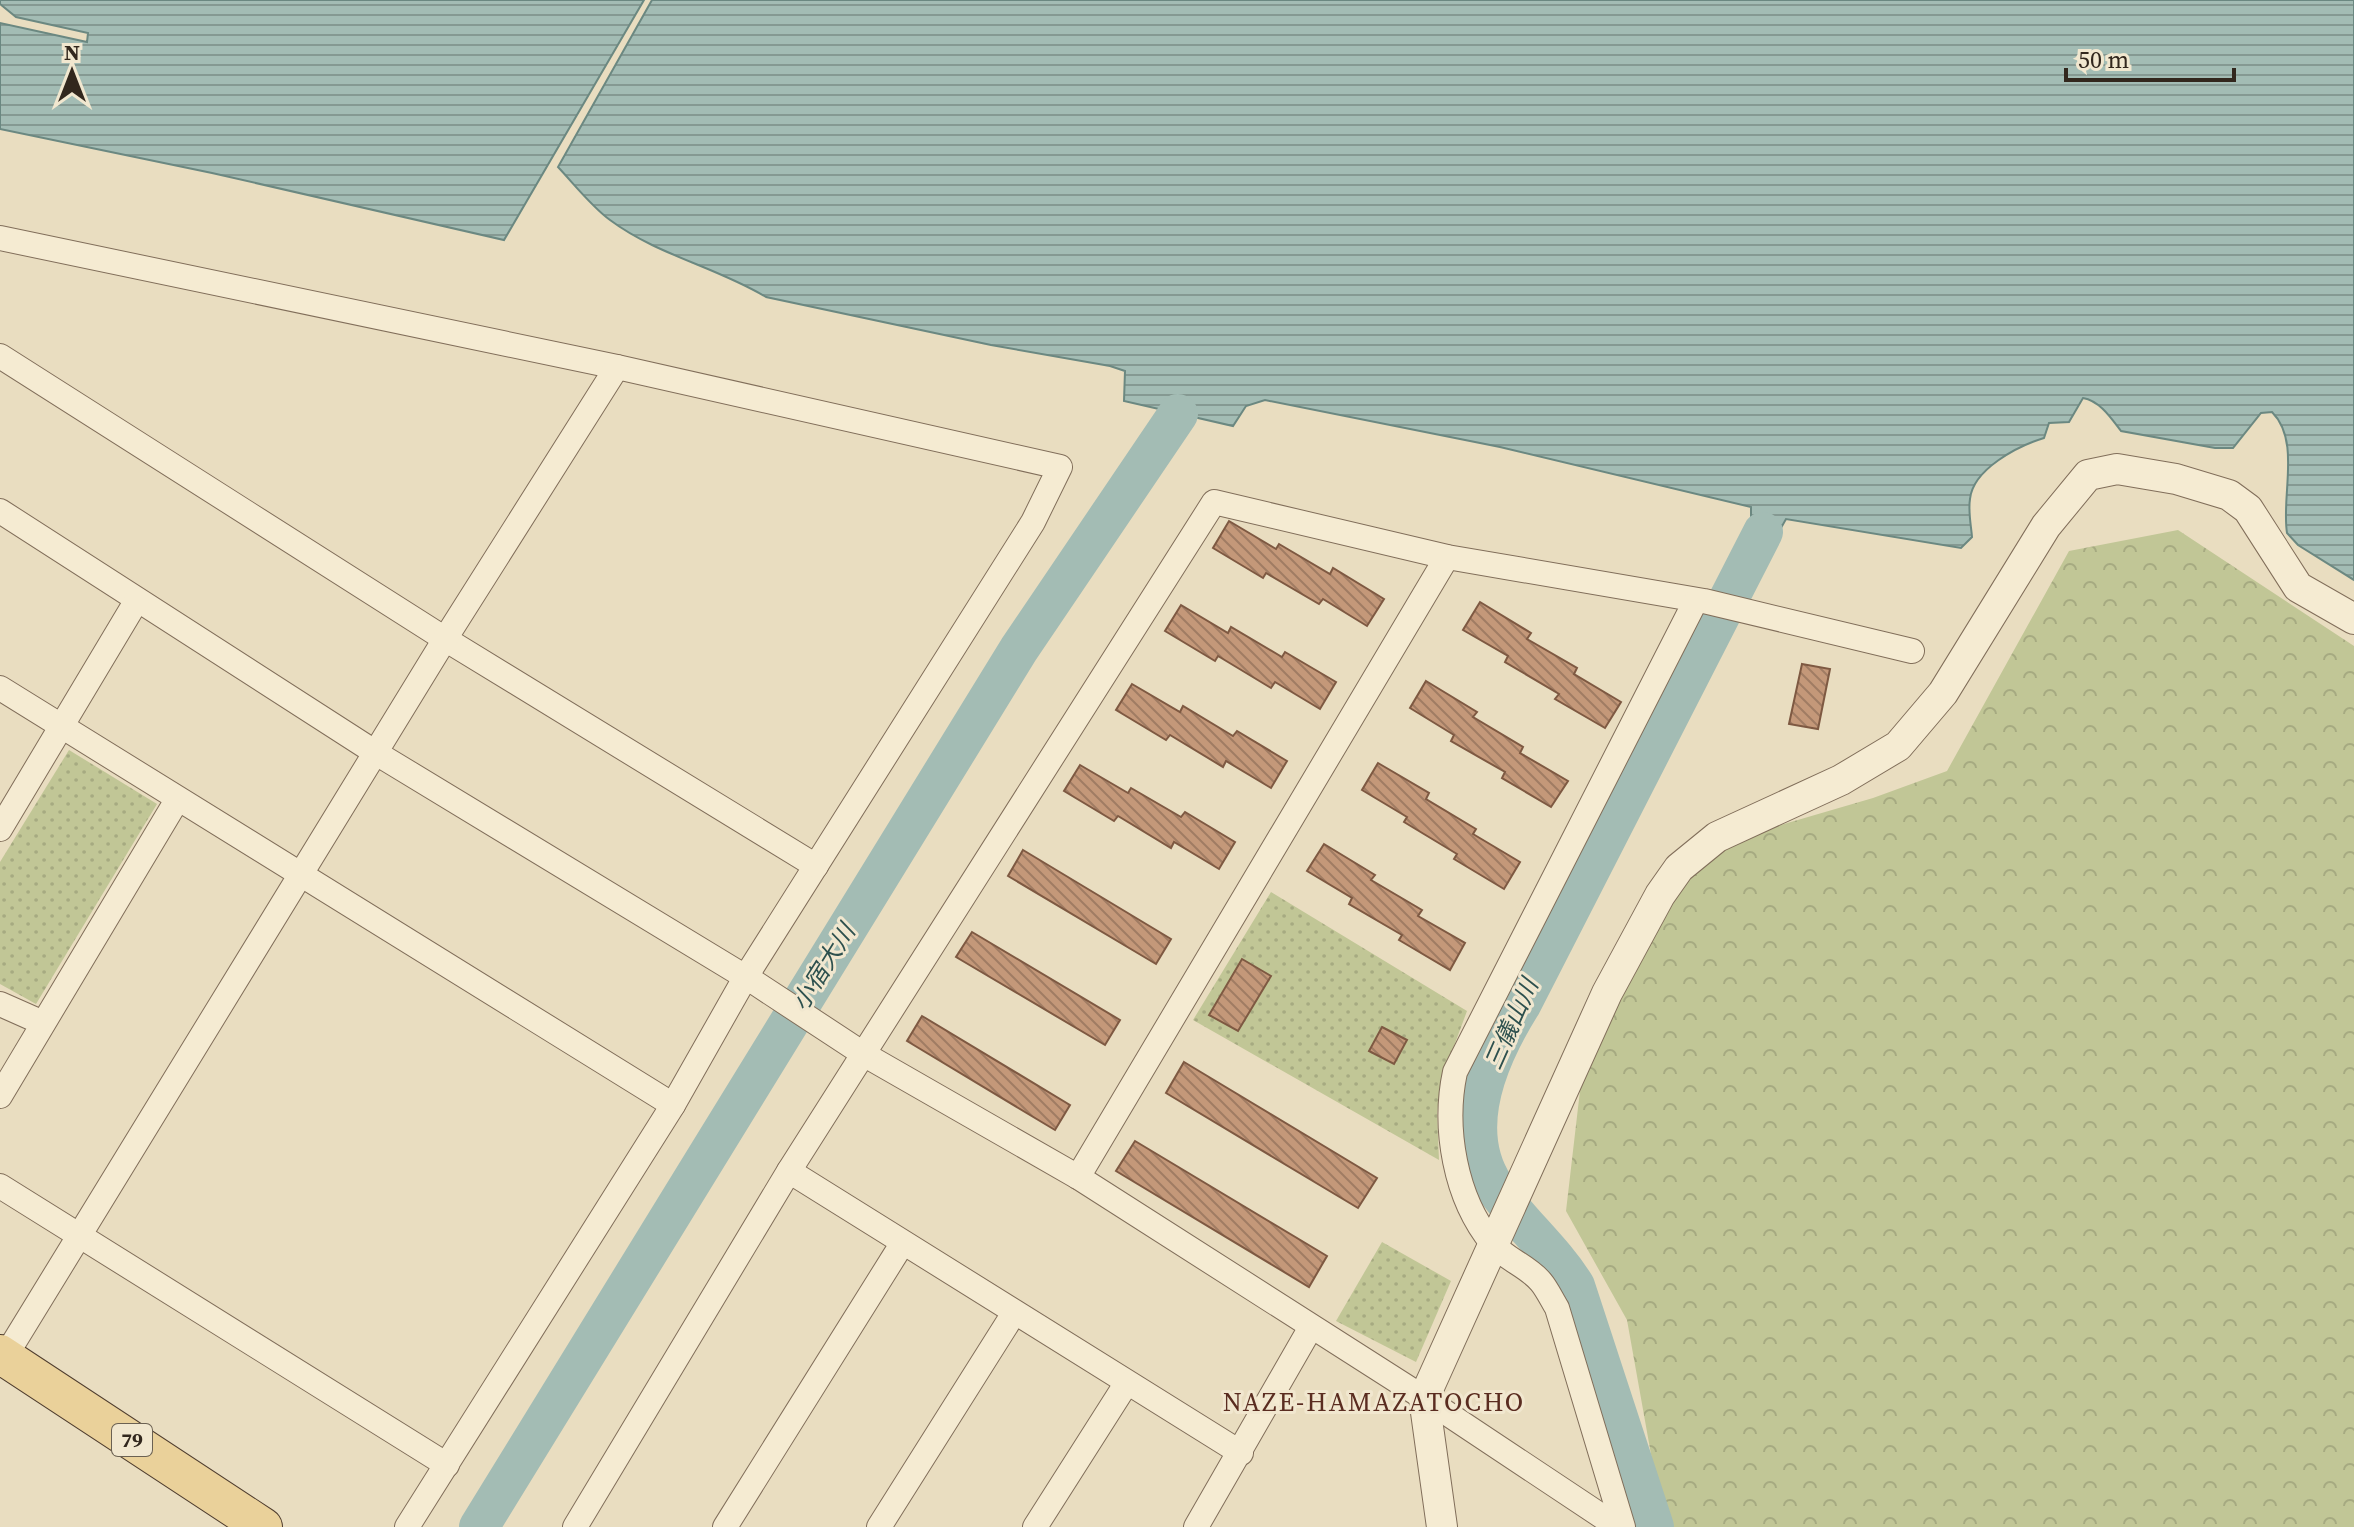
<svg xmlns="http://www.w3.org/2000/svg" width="2354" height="1527" font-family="'Source Serif 4','Noto Sans JP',serif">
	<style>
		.grass { fill: url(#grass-dots) }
		.forest { fill: url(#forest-crowns) }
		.water { fill: url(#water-rules); stroke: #6b8881; stroke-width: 2 }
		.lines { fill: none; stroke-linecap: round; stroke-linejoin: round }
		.river { stroke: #a3bcb4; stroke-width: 40 }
		.building { fill: url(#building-back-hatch); stroke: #7e5942; stroke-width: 2 }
		.minor-casing { stroke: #816e5a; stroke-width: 26 }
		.tertiary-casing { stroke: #816e5a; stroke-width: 32 }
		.primary-casing { stroke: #4f3d2e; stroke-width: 40 }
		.minor { stroke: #f5ebd2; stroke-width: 24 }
		.tertiary { stroke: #f5ebd2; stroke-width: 30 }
		.primary { stroke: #ead19a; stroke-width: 38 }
		.labels { text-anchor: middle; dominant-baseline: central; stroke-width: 6; stroke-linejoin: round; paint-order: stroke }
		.shield { fill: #f1e7cf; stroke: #6b6152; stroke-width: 2 }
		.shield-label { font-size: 20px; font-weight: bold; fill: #32271d }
		.water-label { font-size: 24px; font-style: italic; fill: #2d504e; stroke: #f1e7cf }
		.quarter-label { font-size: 26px; letter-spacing: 2px; fill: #5a2c20; stroke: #f1e7cf }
	</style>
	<defs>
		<pattern id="grass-dots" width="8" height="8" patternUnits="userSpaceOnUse" patternTransform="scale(2)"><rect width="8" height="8" fill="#c1c696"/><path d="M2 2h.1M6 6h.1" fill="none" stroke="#a6aa81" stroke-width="1.8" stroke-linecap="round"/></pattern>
		<pattern id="forest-crowns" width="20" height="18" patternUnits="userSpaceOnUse" patternTransform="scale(2)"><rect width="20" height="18" fill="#c1c696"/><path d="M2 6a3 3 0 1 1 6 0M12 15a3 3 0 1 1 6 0" fill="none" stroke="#a6aa81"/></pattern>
		<pattern id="water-rules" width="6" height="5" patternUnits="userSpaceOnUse" patternTransform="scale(2)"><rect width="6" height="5" fill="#a3bcb4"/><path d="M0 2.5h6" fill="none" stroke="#859992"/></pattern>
		<pattern id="building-back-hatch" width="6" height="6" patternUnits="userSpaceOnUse" patternTransform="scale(2)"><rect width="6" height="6" fill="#c49879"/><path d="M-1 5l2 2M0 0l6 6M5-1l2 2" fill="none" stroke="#a07c63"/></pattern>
	</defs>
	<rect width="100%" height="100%" fill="#e9ddc0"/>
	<g class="grass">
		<path d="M 69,750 L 157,804 L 36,1004 L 0,984 L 0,862 Z"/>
		<path d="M 1271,892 L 1467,1011 L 1441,1081 L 1437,1113 L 1439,1160 L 1193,1020 Z"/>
		<path d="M 1382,1242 L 1451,1281 L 1416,1362 L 1336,1321 Z"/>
	</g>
	<path class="forest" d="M 2178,530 L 2354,646 L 2354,1527 L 1664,1527 L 1627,1320 L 1566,1211 L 1586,1039 L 1702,848 L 1873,798 L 1947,771 L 2069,551 Z"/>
	<g class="water">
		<path d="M 0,0 L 644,0 L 504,240 L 212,173 L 0,129 L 0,23 L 87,42 L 88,33 L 16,17 L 0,4 Z"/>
		<path d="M 652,0 L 2354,0 L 2354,580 L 2298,545 L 2287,533 C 2281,496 2301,441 2272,412 L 2261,413 L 2233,448 L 2215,448 L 2121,431 C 2111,418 2100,401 2083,398 L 2069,422 L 2049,423 L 2044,438 C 2018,446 1973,469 1970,499 C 1968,511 1971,525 1972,537 L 1961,548 L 1786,519 L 1777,535 L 1751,528 L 1751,507 L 1500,447 L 1265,400 L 1246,406 L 1233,426 L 1124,401 L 1125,371 L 1110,366 L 991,345 L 766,297 C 716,267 657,255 610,220 C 591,206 574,184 558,167 Z"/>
	</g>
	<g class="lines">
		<g class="river">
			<path d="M 479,1527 L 1019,649 L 1178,414"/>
			<path d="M 1654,1527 L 1575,1286 C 1552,1249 1518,1222 1494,1186 C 1456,1128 1490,1054 1522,1003 L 1763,532"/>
		</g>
	</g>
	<g class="building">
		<path d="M 1229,521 L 1276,549 L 1279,544 L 1330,574 L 1333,568 L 1384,599 L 1367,626 L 1323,599 L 1319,604 L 1266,573 L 1263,578 L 1213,548 Z"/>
		<path d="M 1480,602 L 1531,633 L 1527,639 L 1577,668 L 1574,674 L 1621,702 L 1605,728 L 1555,699 L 1559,694 L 1505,662 L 1508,656 L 1463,630 Z"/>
		<path d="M 1181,605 L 1228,633 L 1231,627 L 1282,657 L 1285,652 L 1336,682 L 1320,709 L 1275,682 L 1271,688 L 1218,656 L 1215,661 L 1165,631 Z"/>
		<path d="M 1802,664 L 1830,669 L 1818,729 L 1789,724 Z"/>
		<path d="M 1426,681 L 1477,712 L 1473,717 L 1523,747 L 1520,753 L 1568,781 L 1551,807 L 1502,778 L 1505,772 L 1451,741 L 1454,735 L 1410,708 Z"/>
		<path d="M 1132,684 L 1180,712 L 1183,706 L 1233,736 L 1237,731 L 1287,761 L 1271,788 L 1226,761 L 1223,767 L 1170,735 L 1166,740 L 1116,710 Z"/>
		<path d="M 1378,763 L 1429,793 L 1426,799 L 1476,829 L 1473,834 L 1520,862 L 1504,889 L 1454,859 L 1457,854 L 1404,822 L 1407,817 L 1362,790 Z"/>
		<path d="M 1080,765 L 1128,793 L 1131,788 L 1181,817 L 1185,812 L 1235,842 L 1219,869 L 1174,842 L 1171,848 L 1118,816 L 1114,821 L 1064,791 Z"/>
		<path d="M 1324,844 L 1375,875 L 1371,880 L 1422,910 L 1418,916 L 1465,943 L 1450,970 L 1399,940 L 1402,935 L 1349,904 L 1352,898 L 1307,871 Z"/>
		<path d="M 1023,850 L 1171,939 L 1156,964 L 1008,876 Z"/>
		<path d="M 972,932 L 1120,1020 L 1105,1045 L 956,957 Z"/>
		<path d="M 1242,959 L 1271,976 L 1238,1031 L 1209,1015 Z"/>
		<path d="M 922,1016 L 1070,1105 L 1055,1130 L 907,1041 Z"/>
		<path d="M 1382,1027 L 1407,1040 L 1394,1064 L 1369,1051 Z"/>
		<path d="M 1184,1062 L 1377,1178 L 1358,1208 L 1166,1093 Z"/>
		<path d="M 1135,1141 L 1327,1256 L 1309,1287 L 1116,1171 Z"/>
	</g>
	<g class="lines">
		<defs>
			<g id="minor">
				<path d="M 0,238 L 617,367 L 1060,467 L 1033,522 L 745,978 L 673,1105 L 407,1527"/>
				<path d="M 0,356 L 445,639 L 816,866"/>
				<path d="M 0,511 L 376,753 L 757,984 L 865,1055 L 1078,1177 L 1424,1398 L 1618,1527"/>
				<path d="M 0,688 L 673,1105"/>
				<path d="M 0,829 L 137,600"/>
				<path d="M 0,1004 L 43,1023"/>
				<path d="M 0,1096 L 177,800"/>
				<path d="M 789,1171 L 1241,1453"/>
				<path d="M 1078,1177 L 1447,557"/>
				<path d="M 0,1186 L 447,1465"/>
				<path d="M 0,1365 L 445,639 L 617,367"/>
				<path d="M 575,1527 L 789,1171 L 1214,502 L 1447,557 L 1704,601 L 1912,651"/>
				<path d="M 725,1527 L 902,1244"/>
				<path d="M 879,1527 L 1014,1313"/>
				<path d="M 1035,1527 L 1126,1384"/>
				<path d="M 1196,1527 L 1311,1327"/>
				<path d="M 1623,1527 L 1557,1308 C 1552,1300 1547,1289 1541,1282 C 1528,1266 1505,1259 1492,1243 C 1455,1198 1443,1128 1455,1072 L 1695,602"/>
			</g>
			<path id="tertiary" d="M 1442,1527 L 1424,1398 L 1607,993 L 1660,895 L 1679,868 L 1717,837 L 1841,780 L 1898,746 L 1943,693 L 2046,526 L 2088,475 L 2117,469 L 2176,479 L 2229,495 L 2248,509 L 2298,587 L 2354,619"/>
			<path id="primary" d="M 0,1354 L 263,1527"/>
		</defs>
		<use href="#minor" class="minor-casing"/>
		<use href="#tertiary" class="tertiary-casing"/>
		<use href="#primary" class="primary-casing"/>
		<use href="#minor" class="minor"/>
		<use href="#tertiary" class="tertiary"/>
		<use href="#primary" class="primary"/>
	</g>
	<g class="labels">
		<rect class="shield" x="112" y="1424" width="40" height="32" rx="6"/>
		<g class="shield-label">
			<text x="132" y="1440">79</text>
		</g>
		<g class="water-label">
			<text transform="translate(823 967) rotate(-58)">小宿大川</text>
			<text transform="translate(1511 1024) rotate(-66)">三儀山川</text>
		</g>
		<g class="quarter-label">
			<text x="1374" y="1402">NAZE-HAMAZATOCHO</text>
		</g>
	</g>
	<g transform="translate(72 72)" stroke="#f1e7cf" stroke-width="6" paint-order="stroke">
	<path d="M0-6L14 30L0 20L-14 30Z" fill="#32271d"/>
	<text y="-12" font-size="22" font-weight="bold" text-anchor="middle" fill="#32271d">N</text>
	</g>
	<path d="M2066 68v12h168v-12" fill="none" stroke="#32271d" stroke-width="4"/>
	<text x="2078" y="68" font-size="24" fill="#32271d" stroke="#f1e7cf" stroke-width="6" paint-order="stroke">50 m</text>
</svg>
